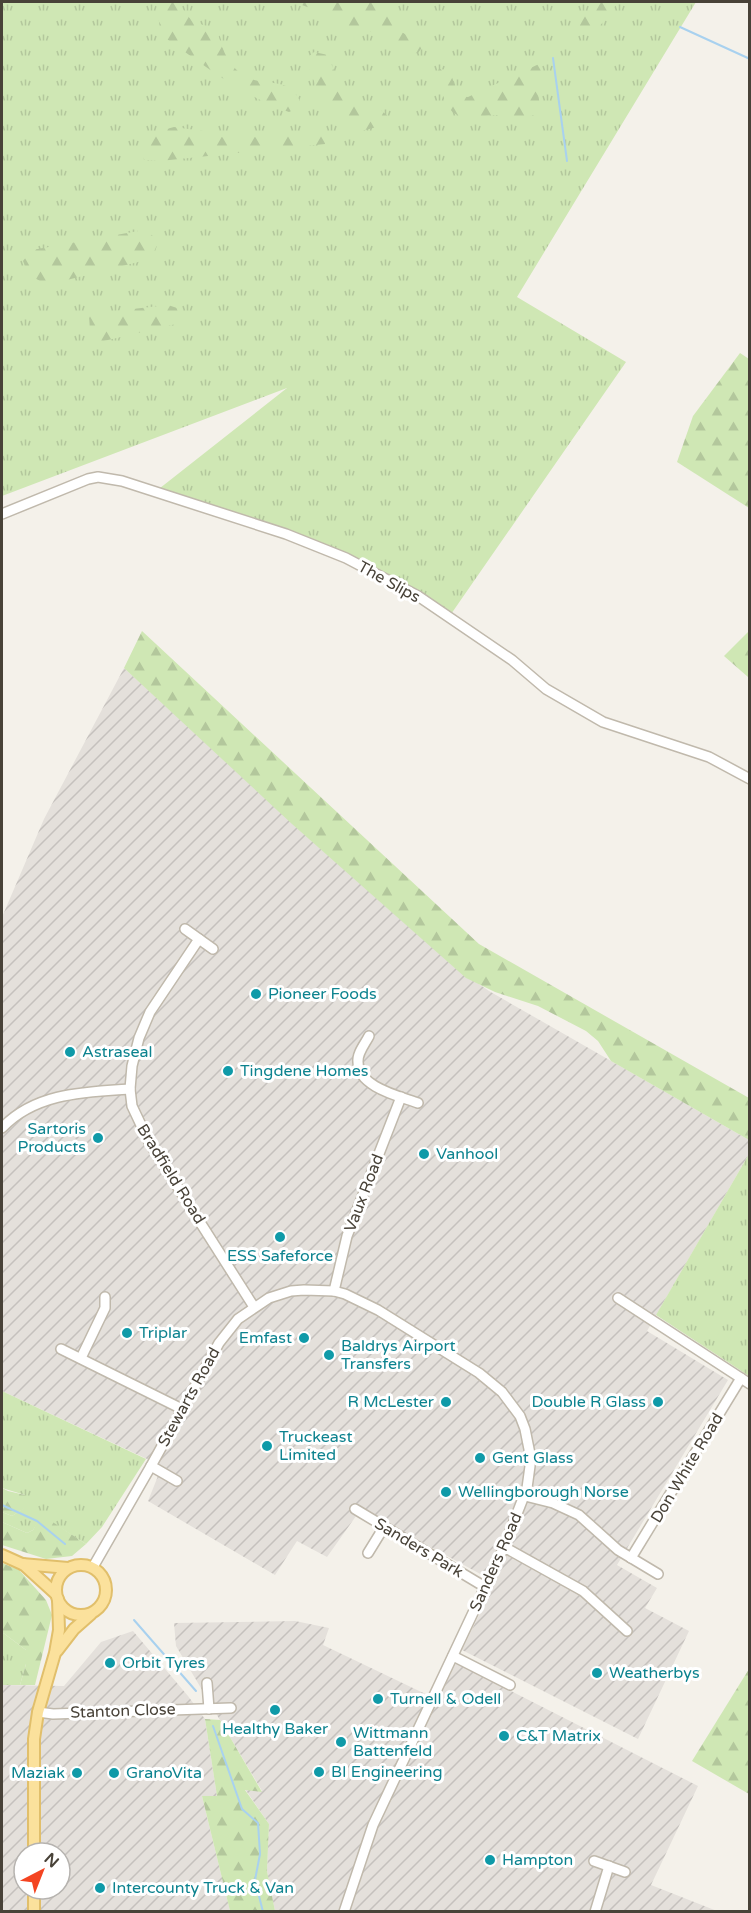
<svg xmlns="http://www.w3.org/2000/svg" width="751" height="1913" font-family="'Varela Round',sans-serif">
	<style>
		.industrial { fill: url(#industrial-furrows); fill-rule: evenodd }
		.grass { fill: url(#grass-tufts) }
		.forest { fill: url(#forest-firs) }
		.lines { fill: none; stroke-linecap: round; stroke-linejoin: round }
		.stream { stroke: #a8d1ef; stroke-width: 2 }
		.minor-casing { stroke: #c0b9ac; stroke-width: 12 }
		.major-casing { stroke: #e1bf6b; stroke-width: 14 }
		.minor { stroke: #fff; stroke-width: 9 }
		.major { stroke: #fbe19c; stroke-width: 10 }
		.culture-dot { fill: #0f9aa8; stroke: #fff; stroke-width: 2 }
		.labels { text-anchor: middle; dominant-baseline: central; stroke-width: 6; stroke-linejoin: round; paint-order: stroke }
		.street-label { font-size: 16px; fill: #484238; stroke: #fff }
		.culture-label { font-size: 16px; fill: #0d838f; stroke: #fff; text-anchor: start }
	</style>
	<defs>
		<pattern id="industrial-furrows" width="10" height="10" patternUnits="userSpaceOnUse" patternTransform="scale(1.5)"><rect width="10" height="10" fill="#e4e0db"/><path d="M-1 1l2-2M0 10L10 0M9 11l2-2" fill="none" stroke="#c5c1bd"/></pattern>
		<pattern id="grass-tufts" width="24" height="20" patternUnits="userSpaceOnUse" patternTransform="scale(1.5)"><rect width="24" height="20" fill="#cfe7b4"/><path d="M3 7l-1-3M5 7V3M7 7l1-3M15 17l-1-3M17 17v-4M19 17l1-3" fill="none" stroke="#b3c79c"/></pattern>
		<pattern id="forest-firs" width="22" height="20" patternUnits="userSpaceOnUse" patternTransform="scale(1.5)"><rect width="22" height="20" fill="#cfe7b4"/><path d="M5 1l3.5 6h-7zM16 11l3.5 6h-7z" fill="#b3c79c"/></pattern>
	</defs>
	<rect width="100%" height="100%" fill="#f4f1ea"/>
	<g class="industrial">
		<path d="M 124,668 L 454,967 L 489,991 L 749,1140 L 749,1154 L 647,1331 L 728,1380 L 617,1565 L 657,1588 L 645,1608 L 689,1631 L 638,1739 L 462,1650 L 495,1582 L 361,1509 L 327,1557 L 297,1541 L 275,1575 L 148,1501 L 162,1466 L 2,1391 L 2,917 L 44,819 Z"/>
		<path d="M 295,1621 L 329,1628 L 323,1645 L 438,1700 L 456,1663 L 698,1786 L 651,1885 L 717,1911 L 275,1911 L 267,1871 L 269,1824 L 245,1789 L 262,1791 L 176,1646 L 174,1623 Z"/>
		<path d="M 133,1631 L 188,1696 L 205,1719 L 217,1796 L 202,1796 L 230,1911 L 2,1912 L 2,1685 L 64,1686 L 101,1642 ZM 24,1853 L 60,1853 L 60,1889 L 24,1889 Z"/>
	</g>
	<g class="grass">
		<path d="M 2,2 L 696,2 L 517,297 L 626,362 L 449,617 L 346,558 L 155,492 L 287,388 L 2,496 Z"/>
		<path d="M 749,1154 L 749,1376 L 656,1315 Z"/>
		<path d="M 2,1391 L 146,1459 L 102,1527 L 86,1544 L 42,1516 L 33,1530 L 27,1533 L 2,1522 L 2,1512 L 12,1516 L 24,1508 L 25,1495 L 2,1488 Z"/>
		<path d="M 2,1632 L 26,1650 L 26,1664 L 20,1685 L 2,1685 Z"/>
	</g>
	<g class="forest">
		<path d="M 156,2 L 177,2 L 192,21 L 217,30 C 222,50 230,71 251,79 C 271,86 288,77 300,101 L 296,109 L 289,112 C 240,95 203,64 161,35 Z"/>
		<path d="M 294,2 L 378,2 C 389,9 390,22 399,30 C 407,37 415,35 423,46 L 418,53 L 409,54 L 377,33 L 345,28 L 310,8 Z"/>
		<path d="M 595,2 L 618,2 C 609,14 598,34 582,35 L 578,30 L 583,17 Z"/>
		<path d="M 314,52 L 328,55 C 332,65 340,90 349,96 C 363,105 385,106 392,123 L 350,134 C 342,121 331,112 323,99 C 315,87 311,72 306,59 Z"/>
		<path d="M 539,64 L 543,73 L 537,85 L 540,107 L 534,115 C 521,119 509,115 496,115 C 482,115 466,122 454,113 C 444,105 441,86 435,75 L 439,69 L 448,70 C 454,78 454,87 458,96 L 468,97 Z"/>
		<path d="M 174,127 L 203,131 L 225,138 L 327,135 L 325,144 L 160,161 L 144,160 L 142,144 L 148,134 Z"/>
		<path d="M 144,230 L 153,236 L 157,245 L 153,254 L 142,261 L 51,284 C 37,282 28,275 23,261 L 32,250 Z"/>
		<path d="M 168,305 L 177,308 L 179,317 L 176,324 L 91,344 L 89,316 L 106,312 Z"/>
		<path d="M 740,353 L 749,359 L 749,508 L 677,462 L 693,416 Z"/>
		<path d="M 142,631 L 479,944 L 749,1098 L 749,1140 L 611,1061 L 598,1041 L 586,1031 L 538,1006 L 495,992 L 466,978 L 292,824 L 124,668 Z"/>
		<path d="M 749,631 L 750,675 L 748,677 L 724,656 Z"/>
		<path d="M 2,1488 L 8,1491 L 25,1495 L 25,1508 L 12,1516 L 2,1512 Z"/>
		<path d="M 41,1515 L 42,1515 L 86,1544 L 72,1556 L 46,1559 L 2,1545 L 2,1522 L 27,1533 L 33,1530 Z"/>
		<path d="M 2,1563 L 19,1570 L 46,1600 L 52,1615 L 35,1685 L 20,1685 L 26,1664 L 26,1650 L 2,1632 Z"/>
		<path d="M 749,1669 L 749,1794 L 692,1761 Z"/>
		<path d="M 205,1719 L 220,1720 L 262,1792 L 245,1790 L 269,1824 L 267,1871 L 275,1911 L 230,1911 L 202,1796 L 217,1796 Z"/>
	</g>
	<g class="lines">
		<g class="stream">
			<path d="M 680,27 L 750,59"/>
			<path d="M 553,58 L 567,161"/>
			<path d="M 2,1505 L 37,1521 L 65,1544"/>
			<path d="M 134,1620 L 196,1691"/>
			<path d="M 213,1726 L 242,1809 L 258,1823 L 260,1854 L 255,1880 L 263,1912"/>
		</g>
		<defs>
			<g id="minor">
				<path d="M 2,514 L 88,479 L 98,477 L 122,481 L 286,534 L 346,558 L 418,596 L 512,660 L 546,689 L 603,722 L 709,757 L 750,779"/>
				<path d="M 185,929 L 213,949"/>
				<path d="M 199,939 L 150,1012 L 139,1038 L 132,1066 L 130,1089 L 132,1106 L 149,1142 L 254,1307"/>
				<path d="M 369,1036 C 365,1044 357,1053 358,1062 C 358,1087 399,1096 418,1103"/>
				<path d="M 2,1128 C 35,1093 84,1092 130,1089"/>
				<path d="M 334,1291 L 347,1236 L 401,1097"/>
				<path d="M 618,1298 L 750,1384"/>
				<path d="M 61,1349 L 182,1409"/>
				<path d="M 81,1358 L 105,1308 L 105,1297"/>
				<path d="M 151,1466 L 177,1481"/>
				<path d="M 525,1496 L 553,1503 L 579,1515 L 618,1550 L 658,1574"/>
				<path d="M 355,1509 L 485,1587"/>
				<path d="M 504,1547 L 583,1591 L 627,1631"/>
				<path d="M 368,1553 L 384,1527"/>
				<path d="M 631,1558 L 741,1378"/>
				<path d="M 93,1567 L 151,1466 L 219,1343 L 238,1319 L 269,1298 L 291,1291 L 304,1290 L 334,1291 L 345,1294 L 378,1310 L 479,1373 L 502,1392 L 520,1416 L 525,1429 L 530,1454 L 530,1466 L 527,1488 L 504,1547 L 373,1825 L 344,1912"/>
				<path d="M 453,1656 L 510,1685"/>
				<path d="M 207,1683 L 209,1709"/>
				<path d="M 38,1712 L 53,1714 L 231,1708"/>
				<path d="M 594,1861 L 625,1872"/>
				<path d="M 595,1912 L 609,1866"/>
			</g>
			<g id="major">
				<path d="M 2,1555 L 22,1564 L 68,1568"/>
				<path d="M 23,1564 L 56,1594"/>
				<circle cx="81" cy="1590" r="25"/>
				<path d="M 57,1651 L 74,1629 L 91,1614"/>
				<path d="M 34,1853 L 34,1739 L 38,1712 L 55,1653 L 59,1630 L 58,1599"/>
				<path d="M 34,1912 L 34,1889"/>
			</g>
		</defs>
		<use href="#minor" class="minor-casing"/>
		<use href="#major" class="major-casing"/>
		<use href="#minor" class="minor"/>
		<use href="#major" class="major"/>
	</g>
	<g class="culture-dot">
		<circle cx="256" cy="994" r="6"/>
		<circle cx="70" cy="1052" r="6"/>
		<circle cx="228" cy="1071" r="6"/>
		<circle cx="98" cy="1138" r="6"/>
		<circle cx="424" cy="1154" r="6"/>
		<circle cx="280" cy="1237" r="6"/>
		<circle cx="127" cy="1333" r="6"/>
		<circle cx="304" cy="1338" r="6"/>
		<circle cx="329" cy="1355" r="6"/>
		<circle cx="446" cy="1402" r="6"/>
		<circle cx="658" cy="1402" r="6"/>
		<circle cx="267" cy="1446" r="6"/>
		<circle cx="480" cy="1458" r="6"/>
		<circle cx="446" cy="1492" r="6"/>
		<circle cx="110" cy="1663" r="6"/>
		<circle cx="597" cy="1673" r="6"/>
		<circle cx="378" cy="1699" r="6"/>
		<circle cx="275" cy="1710" r="6"/>
		<circle cx="504" cy="1736" r="6"/>
		<circle cx="341" cy="1742" r="6"/>
		<circle cx="319" cy="1772" r="6"/>
		<circle cx="77" cy="1773" r="6"/>
		<circle cx="114" cy="1773" r="6"/>
		<circle cx="490" cy="1860" r="6"/>
		<circle cx="100" cy="1888" r="6"/>
	</g>
	<g class="labels">
		<g class="street-label">
			<text transform="translate(389 582) rotate(29)">The Slips</text>
			<text transform="translate(171 1174) rotate(58)">Bradfield Road</text>
			<text transform="translate(364 1193) rotate(-69)">Vaux Road</text>
			<text transform="translate(189 1397) rotate(-61)">Stewarts Road</text>
			<text transform="translate(687 1468) rotate(-59)">Don White Road</text>
			<text transform="translate(419 1548) rotate(31)">Sanders Park</text>
			<text transform="translate(496 1562) rotate(-66)">Sanders Road</text>
			<text transform="translate(123 1711) rotate(-2)">Stanton Close</text>
		</g>
		<g class="culture-label">
			<text x="268" y="994">Pioneer Foods</text>
			<text x="82" y="1052">Astraseal</text>
			<text x="240" y="1071">Tingdene Homes</text>
			<text x="86" y="1129" text-anchor="end">Sartoris<tspan x="86" dy="18">Products</tspan></text>
			<text x="436" y="1154">Vanhool</text>
			<text x="280" y="1256" text-anchor="middle">ESS Safeforce</text>
			<text x="139" y="1333">Triplar</text>
			<text x="292" y="1338" text-anchor="end">Emfast</text>
			<text x="341" y="1346">Baldrys Airport<tspan x="341" dy="18">Transfers</tspan></text>
			<text x="434" y="1402" text-anchor="end">R McLester</text>
			<text x="646" y="1402" text-anchor="end">Double R Glass</text>
			<text x="279" y="1437">Truckeast<tspan x="279" dy="18">Limited</tspan></text>
			<text x="492" y="1458">Gent Glass</text>
			<text x="458" y="1492">Wellingborough Norse</text>
			<text x="122" y="1663">Orbit Tyres</text>
			<text x="609" y="1673">Weatherbys</text>
			<text x="390" y="1699">Turnell &amp; Odell</text>
			<text x="275" y="1729" text-anchor="middle">Healthy Baker</text>
			<text x="353" y="1733">Wittmann<tspan x="353" dy="18">Battenfeld</tspan></text>
			<text x="516" y="1736">C&amp;T Matrix</text>
			<text x="331" y="1772">BI Engineering</text>
			<text x="65" y="1773" text-anchor="end">Maziak</text>
			<text x="126" y="1773">GranoVita</text>
			<text x="502" y="1860">Hampton</text>
			<text x="112" y="1888">Intercounty Truck &amp; Van</text>
		</g>
	</g>
	<rect width="751" height="1913" fill="none" stroke="#484238" stroke-width="6"/>
	<g transform="translate(42 1871) rotate(42)"><circle r="28" fill="#ffffff" stroke="#b6b3af" stroke-width="1.5"/>
	<path d="M0-4.5L10 22L0 15L-10 22Z" fill="#f44421"/>
	<text y="-9" font-size="16" font-weight="bold" text-anchor="middle" fill="#484238">N</text>
	</g>
</svg>
